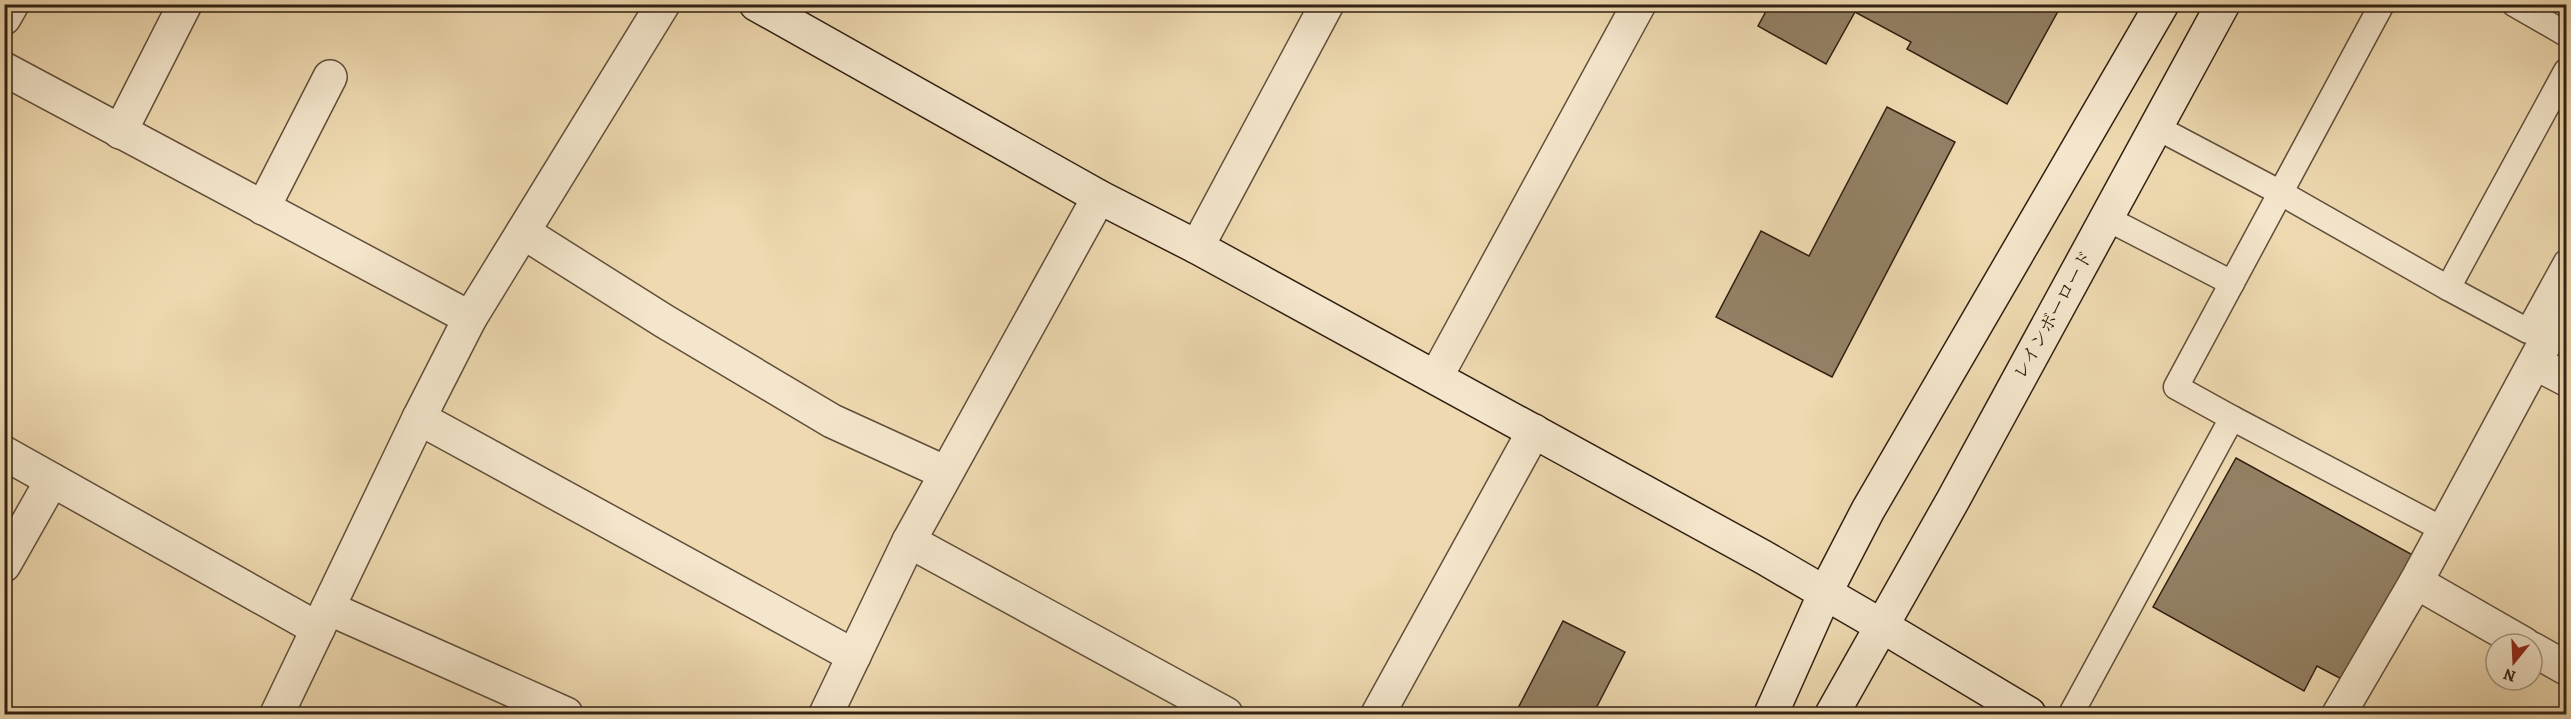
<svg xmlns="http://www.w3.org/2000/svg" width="2571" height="719" font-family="Alegreya,'Noto Serif JP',serif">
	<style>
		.building { fill: #938064; stroke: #312012; stroke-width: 1.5 }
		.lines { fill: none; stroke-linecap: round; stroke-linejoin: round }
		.lane-casing { stroke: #604e3a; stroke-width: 27 }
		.street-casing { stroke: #604e3a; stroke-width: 36 }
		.secondary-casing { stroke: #312012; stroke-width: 36 }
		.lane { stroke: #f4e6cc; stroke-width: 24 }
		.street { stroke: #f4e6cc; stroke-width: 33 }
		.secondary { stroke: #f4e6cc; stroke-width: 33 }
		.labels { text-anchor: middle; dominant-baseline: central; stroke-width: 6; stroke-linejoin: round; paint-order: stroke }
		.street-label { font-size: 18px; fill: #312012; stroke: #f4e6cc }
	</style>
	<rect width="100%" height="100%" fill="#eed9b0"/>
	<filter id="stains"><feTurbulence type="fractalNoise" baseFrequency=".00333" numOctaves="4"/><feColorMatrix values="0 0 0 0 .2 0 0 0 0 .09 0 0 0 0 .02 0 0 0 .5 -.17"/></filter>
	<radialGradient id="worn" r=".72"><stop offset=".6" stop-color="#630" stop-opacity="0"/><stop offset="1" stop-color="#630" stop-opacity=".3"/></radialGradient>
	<g class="building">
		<path d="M 1770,4 L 2062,4 L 2007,104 L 1907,49 L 1911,42 L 1855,12 L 1826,64 L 1758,26 Z"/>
		<path d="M 1887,107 L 1955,142 L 1832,377 L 1716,317 L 1761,231 L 1809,256 Z"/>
		<path d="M 2236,458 L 2420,559 L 2351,684 L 2317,666 L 2304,691 L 2153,607 Z"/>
		<path d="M 1563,621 L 1625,652 L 1593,714 L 1515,714 Z"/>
	</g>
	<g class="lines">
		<defs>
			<g id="lane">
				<path d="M 2514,4 L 2566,34"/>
				<path d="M 2156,127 L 2281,193 L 2448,288 L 2566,71"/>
				<path d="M 2106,218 L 2232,283"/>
				<path d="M 2448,288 L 2528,331 L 2566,262"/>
				<path d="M 2232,418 L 2444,530"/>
				<path d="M 2071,714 L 2232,418 L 2176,387 L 2382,4"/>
			</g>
			<g id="street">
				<path d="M 4,18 L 12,4"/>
				<path d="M 4,69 L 470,318"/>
				<path d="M 120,132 L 185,4"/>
				<path d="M 263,208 L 330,77"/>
				<path d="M 523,232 L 664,321 L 832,421 L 946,473"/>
				<path d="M 1197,247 L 1327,4"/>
				<path d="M 2535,363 L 2566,379"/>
				<path d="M 1436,377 L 1639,4"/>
				<path d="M 419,418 L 854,656"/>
				<path d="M 4,453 L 318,629"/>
				<path d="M 909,541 L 1226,714"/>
				<path d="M 4,565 L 52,480"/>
				<path d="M 2416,582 L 2524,644"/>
				<path d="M 328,608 L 566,714"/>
				<path d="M 2532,649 L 2566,668"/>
				<path d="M 277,714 L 419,418 L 470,318 L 663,4"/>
				<path d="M 826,714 L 909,541 L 1099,197"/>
				<path d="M 1378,714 L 1534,431"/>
				<path d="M 2339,714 L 2416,582 L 2566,304"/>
			</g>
			<g id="secondary">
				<path d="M 756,4 L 1099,197 L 1197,247 L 1763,557 L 1882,626 L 2029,714"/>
				<path d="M 1771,714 L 1825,593 L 1868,510 L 2162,4"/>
				<path d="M 1832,714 L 1953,500 L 2223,4"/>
			</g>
		</defs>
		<use href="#lane" class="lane-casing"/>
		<use href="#street" class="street-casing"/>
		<use href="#secondary" class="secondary-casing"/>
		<use href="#lane" class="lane"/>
		<use href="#street" class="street"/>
		<use href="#secondary" class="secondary"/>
	</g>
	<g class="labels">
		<g class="street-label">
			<text transform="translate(2053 315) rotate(-61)">レインボーロード</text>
		</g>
	</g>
	<rect width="2571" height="719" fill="none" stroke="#eed9b0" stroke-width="24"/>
	<rect x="6" y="6" width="2559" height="707" fill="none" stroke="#312012" stroke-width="3"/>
	<rect x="12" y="12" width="2547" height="695" fill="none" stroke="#312012" stroke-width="1.5"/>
	<g transform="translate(2514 662) rotate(198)"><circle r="28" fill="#f4e6cc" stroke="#a69782" stroke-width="1.5"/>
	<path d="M0-4.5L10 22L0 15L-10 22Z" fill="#8f2418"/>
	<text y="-9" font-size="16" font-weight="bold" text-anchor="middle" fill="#312012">N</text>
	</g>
	<rect width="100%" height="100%" filter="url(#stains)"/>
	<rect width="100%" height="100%" fill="url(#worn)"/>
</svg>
